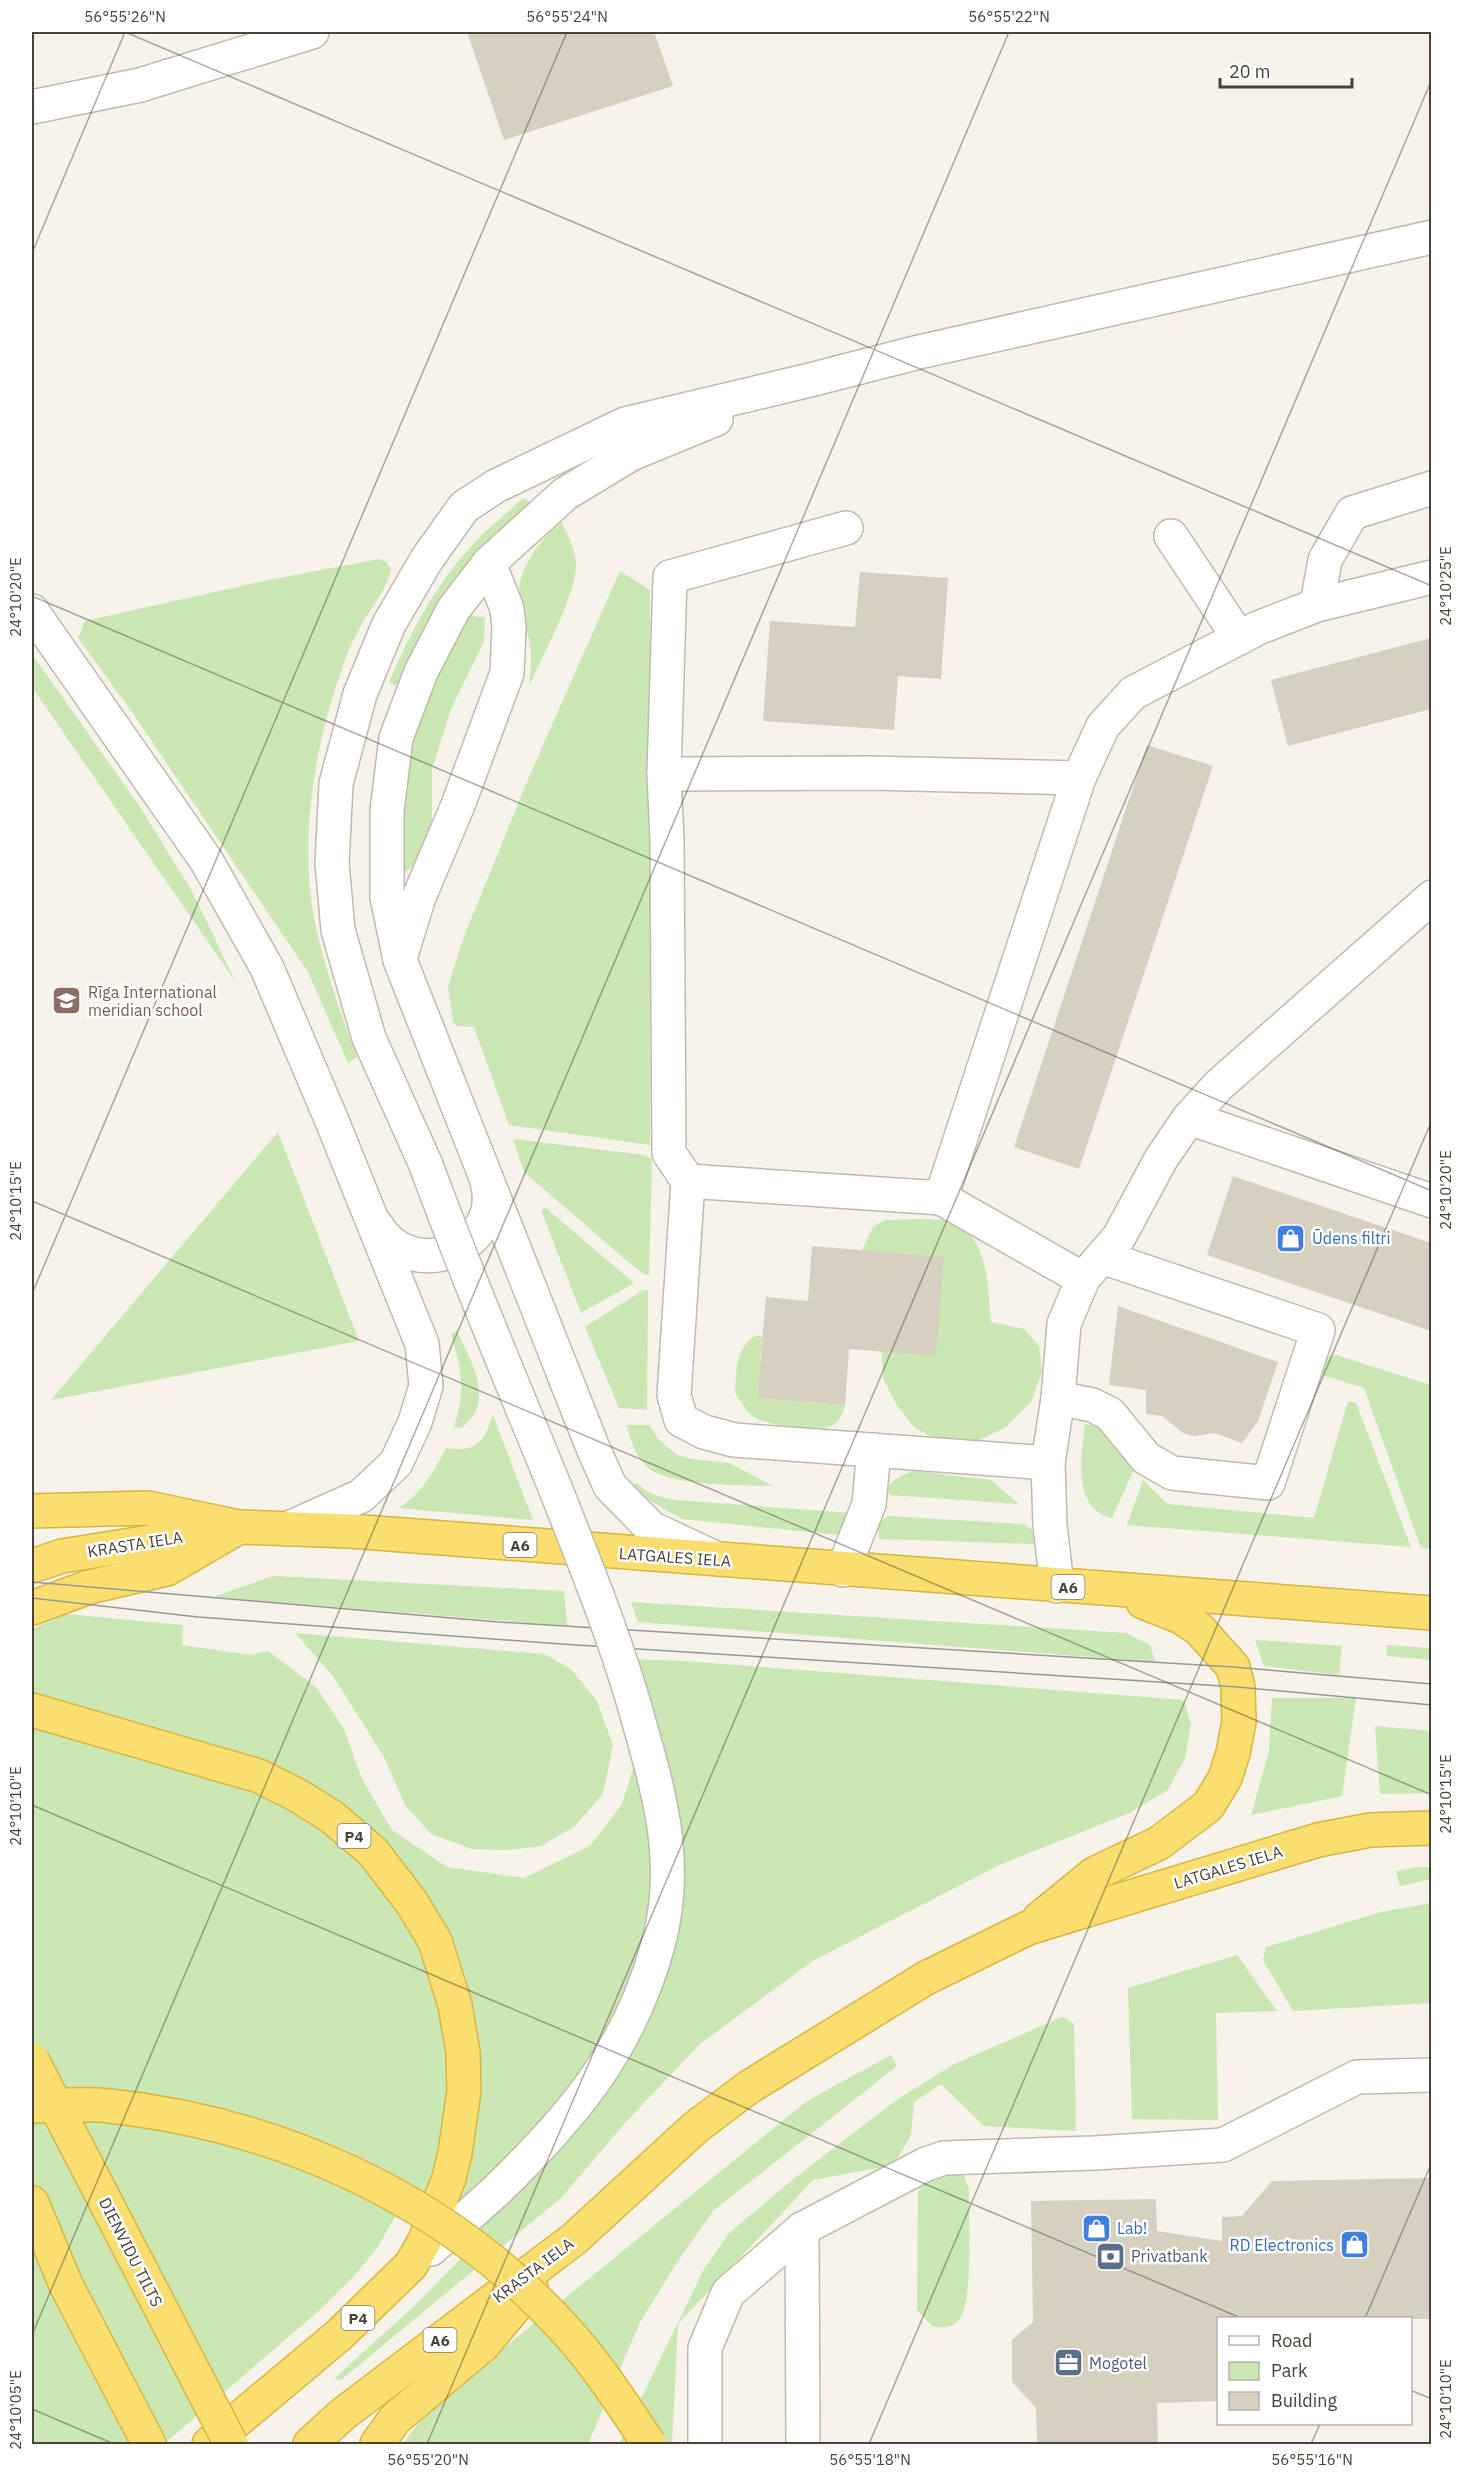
<svg xmlns="http://www.w3.org/2000/svg" width="1463" height="2476" font-family="'IBM Plex Sans',sans-serif">
	<style>
		.green { fill: #cae7b4 }
		.building { fill: #d6d0c0 }
		.lines { fill: none; stroke-linecap: round; stroke-linejoin: round }
		.minor-casing { stroke: #c0bcad; stroke-width: 36 }
		.highway-casing { stroke: #dab53f; stroke-width: 36 }
		.minor { stroke: #fff; stroke-width: 33 }
		.highway { stroke: #fade70; stroke-width: 33 }
		.tram { stroke: #989898; stroke-width: 1.5 }
		.minor-bridge-casing { stroke: #c0bcad; stroke-width: 36; stroke-linecap: butt }
		.highway-bridge-casing { stroke: #dab53f; stroke-width: 36; stroke-linecap: butt }
		.minor-bridge { stroke: #fff; stroke-width: 33 }
		.highway-bridge { stroke: #fade70; stroke-width: 33 }
		.ticks { fill: none; stroke: #494438; stroke-width: 1.5; stroke-opacity: 0.45 }
		.labels { text-anchor: middle; dominant-baseline: central; stroke-width: 5; stroke-linejoin: round; paint-order: stroke }
		.shield { fill: #fff; stroke: #807c74; stroke-width: 1.5 }
		.shield-label { font-size: 15px; font-weight: bold; fill: #494438 }
		.education-label { font-size: 16px; fill: #785e54; stroke: #fff; text-anchor: start }
		.shop-label { font-size: 16px; fill: #366cbe; stroke: #fff; text-anchor: start }
		.street-label { font-size: 16px; fill: #494438; stroke: #fff }
		.service-label { font-size: 16px; fill: #4e5e75; stroke: #fff; text-anchor: start }
		.neatline { fill: none; stroke: #494438; stroke-width: 2 }
		.ticks-label { font-size: 15px; text-anchor: middle; fill: #494438 }
	</style>
	<rect width="100%" height="100%" fill="#f5f3ea"/>
	<g class="green">
		<path d="M 523,498 L 531,503 L 424,631 L 396,686 L 389,682 C 412,628 440,577 482,535 C 495,522 510,511 523,498 Z"/>
		<path d="M 561,522 C 568,535 576,550 576,565 C 576,595 542,657 529,686 C 531,669 533,652 528,635 C 525,623 520,611 519,598 C 517,568 540,541 561,522 Z"/>
		<path d="M 379,559 L 386,562 L 391,569 C 386,591 370,609 359,629 C 353,640 347,654 343,666 C 315,741 299,839 314,918 C 324,966 340,1012 357,1057 L 348,1063 L 308,972 L 130,709 L 78,638 L 85,621 L 264,581 Z"/>
		<path d="M 620,571 L 650,590 L 650,1145 L 509,1125 L 474,1027 L 457,1026 L 453,1022 L 448,987 L 463,939 L 529,777 Z"/>
		<path d="M 469,616 L 485,617 L 484,641 L 451,709 L 432,769 L 432,825 L 413,866 L 404,873 C 402,856 398,839 398,823 C 398,748 431,679 469,616 Z"/>
		<path d="M 32,654 L 140,807 L 193,893 L 235,981 L 32,687 Z"/>
		<path d="M 278,1132 L 359,1341 L 51,1400 Z"/>
		<path d="M 513,1139 L 645,1155 L 652,1159 L 649,1275 L 645,1275 L 633,1266 L 524,1172 Z"/>
		<path d="M 546,1208 L 634,1283 L 581,1313 L 541,1210 Z"/>
		<path d="M 885,1220 C 903,1220 923,1218 941,1220 C 990,1227 987,1284 991,1322 L 1024,1329 L 1039,1346 L 1042,1372 L 1031,1402 L 1006,1427 L 979,1440 L 938,1440 L 915,1428 L 896,1404 L 883,1378 L 882,1352 L 862,1250 L 873,1227 Z"/>
		<path d="M 643,1290 L 648,1290 L 647,1410 L 619,1408 L 585,1327 Z"/>
		<path d="M 457,1331 C 471,1361 497,1403 461,1428 L 454,1427 C 466,1390 462,1370 451,1334 Z"/>
		<path d="M 756,1335 L 762,1337 L 757,1398 L 845,1405 C 843,1412 840,1421 833,1425 C 817,1433 771,1426 756,1418 C 747,1414 741,1401 735,1393 C 737,1369 734,1350 756,1335 Z"/>
		<path d="M 1336,1355 L 1431,1385 L 1431,1549 L 1421,1548 L 1364,1388 L 1316,1373 L 1321,1359 Z"/>
		<path d="M 1348,1401 L 1356,1403 L 1411,1547 L 1127,1525 L 1143,1480 L 1167,1504 L 1314,1518 Z"/>
		<path d="M 493,1415 L 533,1520 L 398,1508 C 421,1495 434,1471 446,1448 C 476,1453 484,1442 493,1415 Z"/>
		<path d="M 1085,1424 L 1097,1426 L 1134,1469 L 1112,1518 C 1108,1517 1102,1516 1099,1513 C 1074,1495 1082,1450 1085,1424 Z"/>
		<path d="M 626,1425 L 649,1425 L 658,1439 L 677,1455 L 692,1459 L 729,1463 L 773,1486 C 742,1485 667,1487 646,1466 C 635,1456 631,1439 626,1425 Z"/>
		<path d="M 914,1471 L 991,1480 L 1019,1504 L 890,1495 L 887,1489 C 894,1478 902,1475 914,1471 Z"/>
		<path d="M 637,1483 C 648,1494 659,1497 675,1500 L 851,1513 L 846,1525 L 839,1535 L 682,1519 L 649,1500 L 633,1485 Z"/>
		<path d="M 888,1516 L 1024,1524 L 1031,1528 L 1036,1544 L 879,1539 L 878,1524 Z"/>
		<path d="M 273,1576 L 564,1591 L 567,1626 L 213,1597 Z"/>
		<path d="M 631,1602 L 1126,1633 L 1150,1645 L 1155,1662 L 638,1622 Z"/>
		<path d="M 66,1614 L 183,1625 L 182,1645 L 251,1655 L 268,1651 L 316,1687 L 344,1729 L 362,1779 L 392,1830 L 447,1867 L 524,1878 L 591,1845 L 622,1804 L 641,1743 L 604,1658 L 684,1661 L 1184,1700 L 1191,1725 L 1185,1758 L 1168,1790 L 1129,1813 L 999,1865 L 811,1962 L 700,2044 L 625,2123 L 561,2198 L 341,2380 L 334,2379 L 415,2305 L 486,2233 L 407,2196 L 377,2248 L 355,2275 L 321,2309 L 164,2444 L 32,2444 L 32,1629 Z"/>
		<path d="M 295,1633 L 544,1654 L 571,1669 L 597,1701 L 613,1745 L 603,1794 L 575,1826 L 541,1846 L 509,1850 L 472,1849 L 431,1834 L 405,1805 L 384,1757 L 352,1706 L 333,1676 Z"/>
		<path d="M 1255,1640 L 1342,1646 L 1339,1675 L 1264,1666 Z"/>
		<path d="M 1386,1645 L 1431,1648 L 1431,1660 L 1387,1656 Z"/>
		<path d="M 1272,1698 L 1356,1698 L 1342,1796 L 1251,1815 L 1269,1751 Z"/>
		<path d="M 1375,1726 L 1431,1731 L 1431,1793 L 1380,1794 Z"/>
		<path d="M 1418,1867 L 1431,1867 L 1431,1879 L 1400,1886 L 1396,1871 Z"/>
		<path d="M 1431,1903 L 1431,2003 L 1293,2011 L 1263,1960 L 1266,1947 L 1381,1912 Z"/>
		<path d="M 1237,1955 L 1277,2011 L 1216,2013 L 1218,2120 L 1132,2119 L 1128,1988 Z"/>
		<path d="M 1062,2017 L 1074,2024 L 1076,2131 L 984,2126 L 941,2084 L 914,2102 L 911,2136 L 893,2165 L 813,2180 L 678,2324 L 672,2444 L 619,2444 L 703,2271 L 729,2233 L 791,2181 L 895,2101 L 954,2064 Z"/>
		<path d="M 891,2055 L 897,2066 L 713,2211 L 676,2264 L 640,2322 L 588,2444 L 403,2444 L 430,2408 L 807,2101 Z"/>
		<path d="M 946,2170 L 964,2175 L 969,2190 C 968,2216 974,2303 959,2320 C 951,2329 942,2327 933,2327 L 917,2310 L 918,2193 L 921,2179 Z"/>
	</g>
	<g class="building">
		<path d="M 467,32 L 654,32 L 673,86 L 504,140 Z"/>
		<path d="M 860,572 L 948,578 L 941,679 L 898,676 L 894,730 L 763,721 L 770,621 L 855,627 Z"/>
		<path d="M 1431,638 L 1431,709 L 1288,746 L 1271,680 Z"/>
		<path d="M 1147,745 L 1213,766 L 1079,1169 L 1014,1147 Z"/>
		<path d="M 1233,1176 L 1431,1243 L 1431,1331 L 1207,1255 Z"/>
		<path d="M 812,1246 L 944,1257 L 936,1356 L 849,1349 L 845,1405 L 757,1398 L 766,1297 L 808,1301 Z"/>
		<path d="M 1118,1306 L 1278,1362 L 1258,1421 L 1242,1443 L 1214,1433 L 1194,1436 L 1183,1433 L 1162,1416 L 1146,1414 L 1146,1390 L 1109,1385 Z"/>
		<path d="M 1431,2178 L 1431,2319 L 1218,2319 L 1218,2401 L 1157,2403 L 1158,2445 L 1037,2445 L 1036,2408 L 1012,2382 L 1012,2340 L 1033,2322 L 1031,2201 L 1156,2199 L 1157,2231 L 1222,2241 L 1222,2217 L 1242,2216 L 1272,2181 Z"/>
	</g>
	<g class="lines">
		<defs>
			<g id="minor">
				<path d="M 32,107 L 140,85 L 312,32"/>
				<path d="M 846,528 L 670,577 L 664,774 L 667,839 L 669,1153 L 688,1181 L 674,1395 L 681,1420 L 704,1432 L 734,1440 L 1048,1463"/>
				<path d="M 1171,536 L 1239,638"/>
				<path d="M 1317,605 L 1325,560 L 1352,513 L 1432,488"/>
				<path d="M 32,611 L 206,860 L 267,968 L 332,1121 L 422,1344 L 426,1386 L 415,1422 L 396,1463 L 361,1496 L 287,1529"/>
				<path d="M 664,774 L 869,773 L 1079,778"/>
				<path d="M 400,958 L 419,897 L 458,805 L 507,673 L 509,627 L 507,609 L 489,563"/>
				<path d="M 1189,1118 L 1432,1201"/>
				<path d="M 426,1165 L 369,1038 L 338,930 L 332,863 L 336,784 L 360,694 L 389,624 L 427,559 L 464,507 L 496,486 L 625,424 L 810,380 L 919,352 L 1432,237"/>
				<path d="M 688,1181 L 941,1198"/>
				<path d="M 376,1225 C 413,1287 505,1246 487,1182"/>
				<path d="M 1088,1273 L 1119,1237 L 1161,1159 L 1189,1118 L 1219,1085 L 1432,897"/>
				<path d="M 1058,1398 L 1092,1405 L 1110,1414 L 1146,1458 L 1172,1473 L 1268,1483 L 1318,1330 L 1102,1257"/>
				<path d="M 715,1558 L 651,1528 L 610,1486 L 593,1448 L 400,960 L 387,897 L 387,811 L 396,738 L 421,672 L 453,610 L 489,563 L 565,494 L 631,454 L 716,419"/>
				<path d="M 843,1570 L 869,1504 L 874,1450"/>
				<path d="M 1057,1586 L 1050,1525 L 1048,1463 L 1058,1398 L 1064,1324 L 1083,1279 L 941,1198 L 1079,778 L 1103,726 L 1133,693 L 1258,628 L 1317,605 L 1432,577"/>
				<path d="M 802,2229 L 803,2444"/>
				<path d="M 431,2249 L 496,2191"/>
				<path d="M 705,2444 L 705,2348 L 728,2293 L 802,2229 L 926,2164 L 944,2158 L 1095,2153 L 1223,2145 L 1357,2077 L 1432,2075"/>
			</g>
			<g id="highway">
				<path d="M 32,1511 L 148,1508 L 239,1527 L 350,1531 L 1432,1613"/>
				<path d="M 32,1566 L 62,1556 L 219,1531"/>
				<path d="M 32,1608 L 89,1587 L 167,1569 L 239,1527"/>
				<path d="M 32,1710 L 259,1776 L 297,1795 L 332,1817 L 373,1852 L 412,1903 L 435,1941 L 455,2005 L 463,2052 L 464,2091 L 455,2153 L 449,2178 L 425,2240 L 411,2265 L 339,2335 L 209,2444"/>
				<path d="M 1039,1919 L 1094,1874 L 1159,1843 L 1208,1806 L 1225,1778 L 1233,1753 L 1239,1722 L 1238,1687 L 1233,1667 L 1199,1629 L 1181,1617 L 1143,1602"/>
				<path d="M 32,2203 L 66,2285 L 149,2444"/>
				<path d="M 310,2444 L 343,2414 L 574,2239 L 696,2127 L 749,2087 L 926,1978 L 1028,1928 L 1318,1840 L 1370,1830 L 1432,1828"/>
				<path d="M 377,2444 L 395,2419 L 483,2345 L 531,2288"/>
			</g>
		</defs>
		<use href="#minor" class="minor-casing"/>
		<use href="#highway" class="highway-casing"/>
		<use href="#minor" class="minor"/>
		<use href="#highway" class="highway"/>
		<g class="tram">
			<path d="M 32,1582 L 498,1622 L 1233,1667 L 1432,1684"/>
			<path d="M 32,1598 L 198,1617 L 561,1644 L 1238,1687 L 1432,1705"/>
		</g>
		<defs>
			<path id="minor-bridge" d="M 426,1165 C 466,1275 512,1382 556,1490 C 587,1569 619,1647 641,1729 C 662,1803 679,1868 658,1945 C 629,2051 572,2117 496,2191"/>
			<g id="highway-bridge">
				<path d="M 32,2060 L 231,2444"/>
				<path d="M 32,2106 C 57,2106 83,2103 109,2106 C 279,2124 443,2198 560,2324 C 594,2360 622,2403 649,2444"/>
			</g>
		</defs>
		<use href="#minor-bridge" class="minor-bridge-casing"/>
		<use href="#highway-bridge" class="highway-bridge-casing"/>
		<use href="#minor-bridge" class="minor-bridge"/>
		<use href="#highway-bridge" class="highway-bridge"/>
	</g>
	<path class="ticks" d="M 125,32 L 1432,586M 32,253 L 125,32M 32,596 L 1432,1191M 32,1201 L 1432,1795M 32,1294 L 567,32M 32,1805 L 1241,2318M 1365,2318 L 1432,2162M 32,2335 L 1009,32M 1410,2390 L 1432,2399M 32,2409 L 114,2444M 427,2444 L 1432,79M 869,2444 L 1432,1120M 1311,2444 L 1320,2424"/>
	<defs>
		<symbol id="school-square" viewBox="-11 -11 22 22"><rect x="-9" y="-9" width="18" height="18" rx="4" fill="#8d6e63" stroke="#fff"/><path d="M0-5L7-2L0 1L-7-2ZM-4 1L0 2.5L4 1V4Q0 6-4 4Z" fill="#fff"/></symbol>
		<symbol id="shop-square" viewBox="-11 -11 22 22"><rect x="-9" y="-9" width="18" height="18" rx="4" fill="#3f7fe0" stroke="#fff"/><path d="M-5-2.5h2.3a2.7 3.5 0 0 1 5.4 0H5L5.5 6h-11ZM-1.5-2.5h3a1.5 2.3 0 0 0-3 0Z" fill="#fff"/></symbol>
		<symbol id="bank-square" viewBox="-11 -11 22 22"><rect x="-9" y="-9" width="18" height="18" rx="4" fill="#5c6f8a" stroke="#fff"/><path d="M-6-4H6V4H-6ZM0-2.3a2.3 2.3 0 1 0 0 4.6a2.3 2.3 0 1 0 0-4.6Z" fill="#fff"/></symbol>
		<symbol id="office-square" viewBox="-11 -11 22 22"><rect x="-9" y="-9" width="18" height="18" rx="4" fill="#5c6f8a" stroke="#fff"/><path d="M-6-3h4V-5.5h4V-3h4V5H-6ZM-1-4.5V-3h2v-1.5ZM-6 0V1H6V0Z" fill="#fff"/></symbol>
	</defs>
	<g fill-rule="evenodd">
		<use href="#school-square" x="50" y="984" width="33" height="33"/>
		<use href="#shop-square" x="1274" y="1222" width="33" height="33"/>
		<use href="#shop-square" x="1080" y="2212" width="33" height="33"/>
		<use href="#shop-square" x="1338" y="2228" width="33" height="33"/>
		<use href="#bank-square" x="1094" y="2240" width="33" height="33"/>
		<use href="#office-square" x="1052" y="2346" width="33" height="33"/>
	</g>
	<g class="labels">
		<g class="shield">
			<rect x="503.5" y="1533" width="33" height="24" rx="4.5"/>
			<rect x="1051.5" y="1575" width="33" height="24" rx="4.5"/>
			<rect x="337.5" y="1824" width="33" height="24" rx="4.5"/>
			<rect x="341.5" y="2306" width="33" height="24" rx="4.5"/>
			<rect x="423.5" y="2328" width="33" height="24" rx="4.5"/>
		</g>
		<g class="shield-label">
			<text x="520" y="1545">A6</text>
			<text x="1068" y="1587">A6</text>
			<text x="354" y="1836">P4</text>
			<text x="358" y="2318">P4</text>
			<text x="440" y="2340">A6</text>
		</g>
		<g class="education-label">
			<text x="88" y="992">Rīga International<tspan x="88" dy="18">meridian school</tspan></text>
		</g>
		<g class="shop-label">
			<text x="1312" y="1238">Ūdens filtri</text>
			<text x="1117" y="2228">Lab!</text>
			<text x="1334" y="2245" text-anchor="end">RD Electronics</text>
		</g>
		<g class="street-label">
			<text transform="translate(135 1544) rotate(-9)">KRASTA IELA</text>
			<text transform="translate(675 1557) rotate(4)">LATGALES IELA</text>
			<text transform="translate(1228 1867) rotate(-17)">LATGALES IELA</text>
			<text transform="translate(131 2252) rotate(63)">DIENVIDU TILTS</text>
			<text transform="translate(533 2270) rotate(-37)">KRASTA IELA</text>
		</g>
		<g class="service-label">
			<text x="1131" y="2256">Privatbank</text>
			<text x="1089" y="2363">Mogotel</text>
		</g>
	</g>
	<rect width="1463" height="2476" fill="none" stroke="#ffffff" stroke-width="66"/>
	<rect x="1217" y="2317" width="195" height="108" fill="#ffffff" stroke="#b6b4af" stroke-width="1.5"/>
	<rect x="1229" y="2336" width="30" height="9" fill="#ffffff" stroke="#b6b4af" stroke-width="1.5"/>
	<text x="1271" y="2347" font-size="18" fill="#494438">Road</text>
	<rect x="1229" y="2362" width="30" height="18" fill="#cae7b4" stroke="#b6b4af" stroke-width="1.5"/>
	<text x="1271" y="2377" font-size="18" fill="#494438">Park</text>
	<rect x="1229" y="2392" width="30" height="18" fill="#d6d0c0" stroke="#b6b4af" stroke-width="1.5"/>
	<text x="1271" y="2407" font-size="18" fill="#494438">Building</text>
	<path d="M1220 78v9h132v-9" fill="none" stroke="#494438" stroke-width="3"/>
	<text x="1229" y="78" font-size="18" fill="#494438" stroke="#ffffff" stroke-width="4.5" paint-order="stroke">20 m</text>
	<rect x="33" y="33" width="1397" height="2410" class="neatline"/>
	<g class="ticks-label">
		<text x="125" y="22">56°55'26"N</text>
		<text x="567" y="22">56°55'24"N</text>
		<text x="1009" y="22">56°55'22"N</text>
		<text transform="translate(1446 586) rotate(-90)" y="5">24°10'25"E</text>
		<text transform="translate(16 597) rotate(-90)" y="5">24°10'20"E</text>
		<text transform="translate(1446 1190) rotate(-90)" y="5">24°10'20"E</text>
		<text transform="translate(16 1201) rotate(-90)" y="5">24°10'15"E</text>
		<text transform="translate(1446 1794) rotate(-90)" y="5">24°10'15"E</text>
		<text transform="translate(16 1806) rotate(-90)" y="5">24°10'10"E</text>
		<text transform="translate(1446 2399) rotate(-90)" y="5">24°10'10"E</text>
		<text transform="translate(16 2410) rotate(-90)" y="5">24°10'05"E</text>
		<text x="428" y="2465">56°55'20"N</text>
		<text x="870" y="2465">56°55'18"N</text>
		<text x="1312" y="2465">56°55'16"N</text>
	</g>
</svg>
